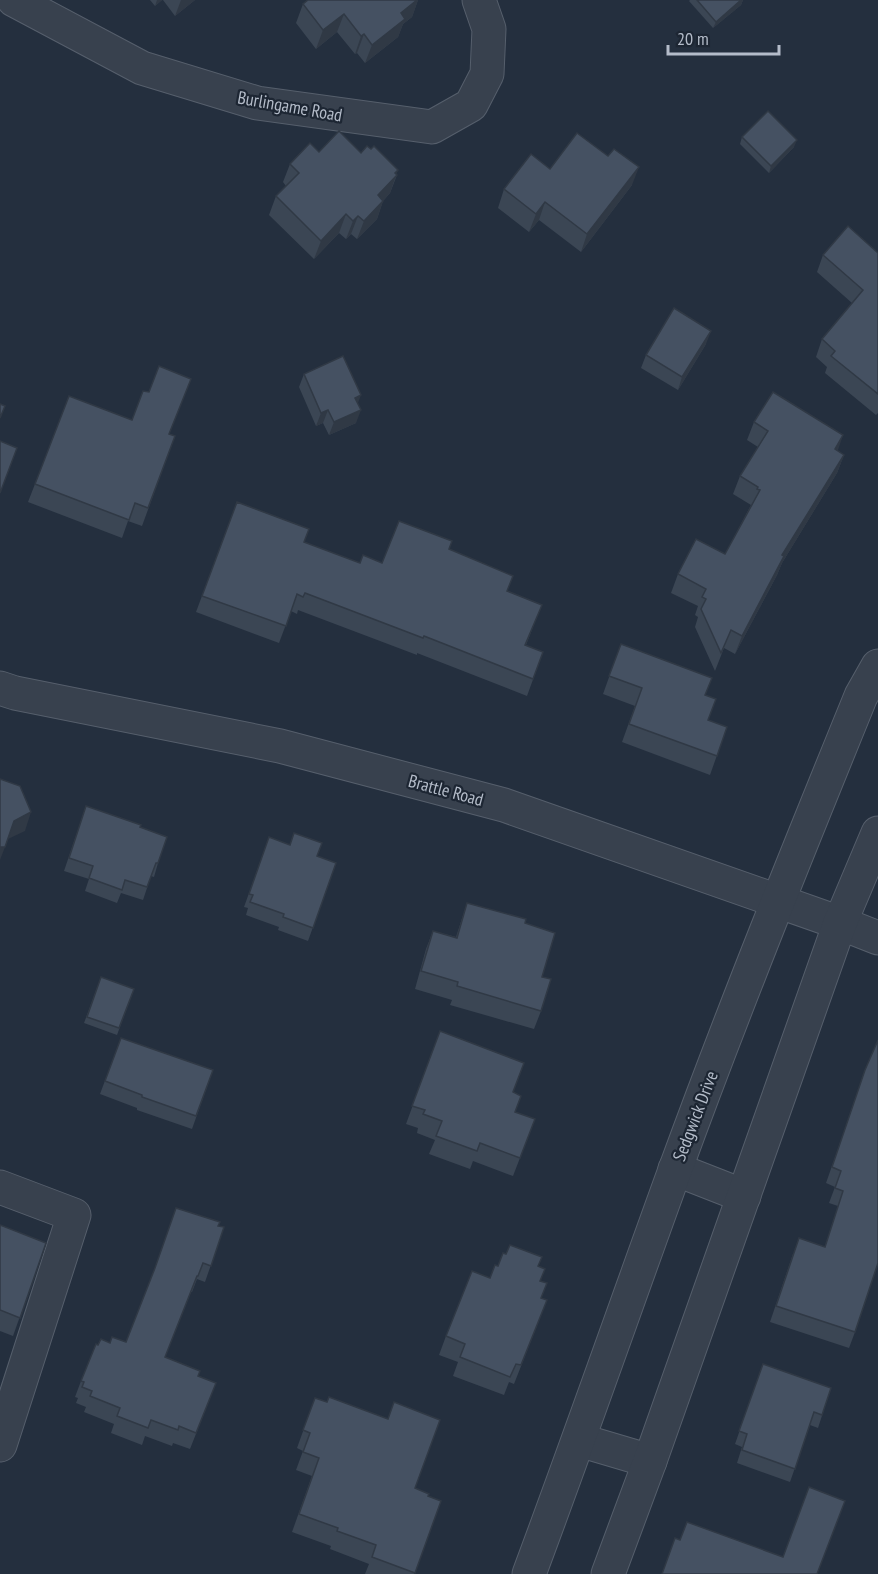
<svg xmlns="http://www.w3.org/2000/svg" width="878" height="1574" font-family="'PT Sans Narrow',sans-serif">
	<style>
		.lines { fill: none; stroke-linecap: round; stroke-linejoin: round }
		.minor-casing { stroke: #565f6c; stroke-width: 35 }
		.minor { stroke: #38414e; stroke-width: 33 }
		.wall { fill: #3b4654 }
		.shaded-wall { fill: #303945 }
		.building { fill: #455162; stroke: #303945; stroke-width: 1.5 }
		.labels { text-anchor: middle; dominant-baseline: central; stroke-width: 4.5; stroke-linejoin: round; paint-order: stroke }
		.street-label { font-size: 18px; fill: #b4bcc9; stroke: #1d2633 }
	</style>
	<rect width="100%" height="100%" fill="#242f3e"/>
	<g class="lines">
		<defs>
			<g id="minor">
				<path d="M 14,0 L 142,68 L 257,103 L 432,127 L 471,105 L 487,74 L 489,29 L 479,0"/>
				<path d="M 0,688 L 15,693 L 280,746 L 504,805 L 840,923 L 878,938"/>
				<path d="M 675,1169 L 744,1196"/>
				<path d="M 0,1187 L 74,1215 L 0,1445"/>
				<path d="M 579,1440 L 650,1461"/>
				<path d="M 529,1574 C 579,1440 626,1305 675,1170 C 733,1011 797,853 861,696 L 878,666"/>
				<path d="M 608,1574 L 650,1461 L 840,923 L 878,833"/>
			</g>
		</defs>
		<use href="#minor" class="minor-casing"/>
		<use href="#minor" class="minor"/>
	</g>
	<g class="wall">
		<path d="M 150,0 L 162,0 L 155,6 Z"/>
		<path d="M 163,0 L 195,0 L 175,16 Z"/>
		<path d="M 308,0 L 418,0 L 412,17 L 403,24 L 398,37 L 365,63 L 357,53 L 355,54 L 337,32 L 316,49 L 296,23 L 303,4 Z"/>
		<path d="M 690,0 L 743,0 L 741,5 L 713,28 L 689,1 Z"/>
		<path d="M 742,137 L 794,147 L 769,173 L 740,144 Z"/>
		<path d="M 319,152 L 361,153 L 397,175 L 390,193 L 383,201 L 377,219 L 357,239 L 351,234 L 346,239 L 339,233 L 314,259 L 269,215 L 276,196 L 286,186 L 283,182 L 290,164 Z"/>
		<path d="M 608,156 L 632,185 L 581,252 L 539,220 L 529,232 L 498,208 L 504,189 L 550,169 Z"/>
		<path d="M 878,253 L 878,413 L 876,415 L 825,373 L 827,367 L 816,357 L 822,339 L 852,303 L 817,272 L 823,255 Z"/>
		<path d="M 706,344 L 678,390 L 641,368 L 646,355 Z"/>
		<path d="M 304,374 L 358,403 L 356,423 L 329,435 L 323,423 L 316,426 L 299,387 Z"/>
		<path d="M 754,422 L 838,451 L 844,455 L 837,473 L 782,563 L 777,575 L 735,654 L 724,648 L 715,671 L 695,627 L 698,617 L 695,615 L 698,606 L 671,593 L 678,574 L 725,554 L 750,507 L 751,505 L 733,494 L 740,476 L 758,447 L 747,440 Z"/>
		<path d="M 170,434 L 175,436 L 142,526 L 128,521 L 122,538 L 28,502 L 35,484 Z"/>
		<path d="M 237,502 L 304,542 L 360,563 L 382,563 L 449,549 L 513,576 L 507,591 L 535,622 L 526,645 L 543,652 L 527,696 L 417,653 L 417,655 L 298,610 L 297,614 L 291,611 L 279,643 L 196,612 Z"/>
		<path d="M 621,644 L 706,695 L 708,720 L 727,727 L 710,775 L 622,742 L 635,706 L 603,694 Z"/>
		<path d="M 86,806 L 140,827 L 158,863 L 154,877 L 151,876 L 143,900 L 121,893 L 117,903 L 85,891 L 89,879 L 64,871 Z"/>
		<path d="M 269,837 L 336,863 L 308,941 L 278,930 L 279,927 L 246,915 L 248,908 L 244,907 Z"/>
		<path d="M 467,903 L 525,923 L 542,977 L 541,1011 L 534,1029 L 450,1005 L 452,1000 L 415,989 L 426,949 L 433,931 L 456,937 Z"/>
		<path d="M 101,977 L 134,989 L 117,1035 L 84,1023 Z"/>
		<path d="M 440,1031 L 513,1092 L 515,1112 L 535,1119 L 513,1176 L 473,1161 L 470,1169 L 429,1154 L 435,1140 L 417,1133 L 418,1128 L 406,1124 Z"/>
		<path d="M 121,1038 L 213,1070 L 192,1129 L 137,1110 L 137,1108 L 100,1094 Z"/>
		<path d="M 860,1086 L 855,1332 L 849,1348 L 770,1322 L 793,1254 L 825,1247 L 838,1206 L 829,1203 L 835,1187 L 826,1183 Z"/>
		<path d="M 0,1225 L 46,1243 L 13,1336 L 0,1331 Z"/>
		<path d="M 219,1226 L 224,1227 L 205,1282 L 197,1279 L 192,1292 L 191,1292 L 165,1357 L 198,1376 L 216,1383 L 190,1449 L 173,1443 L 172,1446 L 145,1436 L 142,1445 L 111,1433 L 114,1424 L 84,1412 L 86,1407 L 76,1403 L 78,1398 L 75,1397 L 81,1381 L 98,1345 L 110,1343 L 126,1342 Z"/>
		<path d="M 498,1266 L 538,1266 L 545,1269 L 540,1281 L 542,1298 L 540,1318 L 514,1384 L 509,1382 L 504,1395 L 453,1376 L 458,1362 L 439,1355 L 446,1336 Z"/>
		<path d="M 763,1364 L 831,1388 L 818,1428 L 810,1425 L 790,1482 L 737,1463 L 742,1447 L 735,1444 Z"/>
		<path d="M 315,1398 L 415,1488 L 428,1496 L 441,1501 L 414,1574 L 365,1574 L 369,1564 L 330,1549 L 331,1546 L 292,1532 L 312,1476 L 296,1470 L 303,1451 L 297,1448 Z"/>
	</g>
	<g class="shaded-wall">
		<path d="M 157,0 L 162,0 L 155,6 Z"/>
		<path d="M 181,0 L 195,0 L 175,16 Z"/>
		<path d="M 417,0 L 418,0 L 412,17 L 403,24 L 398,37 L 365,63 L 372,45 L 401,13 Z"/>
		<path d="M 741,0 L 743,0 L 741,5 L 713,28 L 716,22 Z"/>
		<path d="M 344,14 L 337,32 L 316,49 L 323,30 Z"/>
		<path d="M 364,34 L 357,53 L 355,54 L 361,36 Z"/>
		<path d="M 797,140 L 794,147 L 769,173 L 771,166 Z"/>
		<path d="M 639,167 L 632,185 L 581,252 L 587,234 Z"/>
		<path d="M 398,170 L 390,193 L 383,201 L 377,219 L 357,239 L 364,221 L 378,195 Z"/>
		<path d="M 545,202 L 539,220 L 529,232 L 536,214 Z"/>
		<path d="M 346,214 L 339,233 L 314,259 L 321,241 Z"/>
		<path d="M 358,216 L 351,234 L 346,239 L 353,221 Z"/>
		<path d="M 711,331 L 706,344 L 678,390 L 682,377 Z"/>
		<path d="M 361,395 L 356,408 L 355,398 Z"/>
		<path d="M 328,410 L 323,423 L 316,426 L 321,413 Z"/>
		<path d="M 361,410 L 356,423 L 329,435 L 334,422 Z"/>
		<path d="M 843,435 L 837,453 L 835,449 Z"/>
		<path d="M 844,455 L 837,473 L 782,563 L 777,575 L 735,654 L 742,636 L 782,555 Z"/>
		<path d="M 31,812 L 25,831 L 8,839 L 14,821 Z"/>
		<path d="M 0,847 L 5,847 L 0,860 Z"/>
	</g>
	<g class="building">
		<path d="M 308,0 L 417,0 L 401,13 L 405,19 L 372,45 L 364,34 L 361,36 L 344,14 L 323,30 L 303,4 Z"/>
		<path d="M 697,0 L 741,0 L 716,22 Z"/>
		<path d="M 768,111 L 797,140 L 771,166 L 742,137 Z"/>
		<path d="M 339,131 L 361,153 L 367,146 L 371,149 L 374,146 L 398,170 L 395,173 L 397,175 L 378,195 L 383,201 L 364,221 L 358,216 L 353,221 L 346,214 L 321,241 L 276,196 L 299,173 L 290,164 L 310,143 L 319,152 Z"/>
		<path d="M 577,133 L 608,156 L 614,149 L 639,167 L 587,234 L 545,202 L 536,214 L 504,189 L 531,154 L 550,169 Z"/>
		<path d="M 848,226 L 878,253 L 878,394 L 831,356 L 835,351 L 822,339 L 863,290 L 823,255 Z"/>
		<path d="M 674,308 L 711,331 L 682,377 L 646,355 Z"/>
		<path d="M 343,356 L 361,395 L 355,398 L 361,410 L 334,422 L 328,410 L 321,413 L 304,374 Z"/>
		<path d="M 159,366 L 191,379 L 169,434 L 175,436 L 148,508 L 135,503 L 129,520 L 35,484 L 69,396 L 132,420 L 143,391 L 149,392 Z"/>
		<path d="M 773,392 L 843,435 L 835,449 L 844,455 L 782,555 L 784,556 L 742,636 L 731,630 L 721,653 L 701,609 L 706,599 L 702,597 L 706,589 L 678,574 L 696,539 L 725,554 L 760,490 L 757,489 L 758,487 L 740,476 L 768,431 L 754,422 Z"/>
		<path d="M 0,404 L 5,406 L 0,418 Z"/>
		<path d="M 0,441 L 17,448 L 0,493 Z"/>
		<path d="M 237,502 L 309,529 L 304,542 L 360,563 L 363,555 L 382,563 L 399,521 L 452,541 L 449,549 L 513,576 L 507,591 L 542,605 L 525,645 L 543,652 L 533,679 L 424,636 L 423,638 L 305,593 L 303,597 L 297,594 L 286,626 L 202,596 Z"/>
		<path d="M 621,644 L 712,678 L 705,695 L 716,699 L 708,720 L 727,727 L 717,756 L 629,724 L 642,688 L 609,676 Z"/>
		<path d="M 0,779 L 20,786 L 31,812 L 14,821 L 5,847 L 0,847 Z"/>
		<path d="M 86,806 L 141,825 L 140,827 L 167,837 L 158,863 L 156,863 L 147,887 L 125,880 L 122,890 L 89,878 L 93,866 L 69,858 Z"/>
		<path d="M 294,833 L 322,843 L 317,856 L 336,863 L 313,928 L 283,917 L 284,914 L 250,902 L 253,895 L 249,894 L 269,837 L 290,845 Z"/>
		<path d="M 467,903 L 526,919 L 525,923 L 555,933 L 542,977 L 551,979 L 541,1011 L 457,986 L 458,982 L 421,971 L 433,931 L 457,938 Z"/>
		<path d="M 101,977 L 134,989 L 119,1028 L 87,1017 Z"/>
		<path d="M 440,1031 L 524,1063 L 513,1092 L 521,1096 L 515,1112 L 535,1119 L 520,1158 L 480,1143 L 477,1151 L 436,1136 L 442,1121 L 423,1114 L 425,1110 L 412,1106 Z"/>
		<path d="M 121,1038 L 213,1070 L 196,1116 L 142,1097 L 142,1095 L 105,1081 Z"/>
		<path d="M 878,1040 L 878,1263 L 855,1332 L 776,1306 L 799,1238 L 825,1247 L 843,1191 L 835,1188 L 841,1171 L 832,1167 L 865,1070 Z"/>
		<path d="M 176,1208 L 220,1222 L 218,1226 L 224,1227 L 211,1266 L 203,1263 L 198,1276 L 197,1276 L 165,1357 L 200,1371 L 198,1376 L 216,1383 L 196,1433 L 179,1426 L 178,1430 L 151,1420 L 148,1428 L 117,1416 L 120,1408 L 90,1396 L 92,1391 L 82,1387 L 84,1382 L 81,1381 L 96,1344 L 98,1345 L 101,1339 L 110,1343 L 112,1337 L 126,1342 L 155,1268 Z"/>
		<path d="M 0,1225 L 46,1243 L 20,1318 L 0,1310 Z"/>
		<path d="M 510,1245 L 542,1257 L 538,1266 L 545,1269 L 540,1281 L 547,1283 L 541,1298 L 547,1300 L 521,1365 L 516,1364 L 510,1377 L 460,1357 L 465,1344 L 446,1336 L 472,1271 L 490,1278 L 495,1265 L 498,1266 L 503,1253 L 506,1254 Z"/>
		<path d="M 763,1364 L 831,1388 L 822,1415 L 814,1412 L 795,1469 L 742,1450 L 747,1434 L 739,1431 Z"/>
		<path d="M 329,1397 L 388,1419 L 394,1402 L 440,1420 L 415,1488 L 429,1494 L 428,1496 L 441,1501 L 415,1573 L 372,1557 L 376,1545 L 337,1531 L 338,1528 L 299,1514 L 319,1458 L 303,1452 L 310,1433 L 303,1430 L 315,1398 L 327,1402 Z"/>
		<path d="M 809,1487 L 845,1501 L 817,1574 L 662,1574 L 675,1538 L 680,1540 L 687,1522 L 783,1557 Z"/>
	</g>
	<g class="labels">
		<g class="street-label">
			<text transform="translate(290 106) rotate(10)">Burlingame Road</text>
			<text transform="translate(446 790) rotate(15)">Brattle Road</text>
			<text transform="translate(695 1116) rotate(-69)">Sedgwick Drive</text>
		</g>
	</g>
	<path d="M668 45v9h111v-9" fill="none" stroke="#b4bcc9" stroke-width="3"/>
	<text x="677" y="45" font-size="18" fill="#b4bcc9" stroke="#1d2633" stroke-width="4.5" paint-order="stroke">20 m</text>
</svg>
